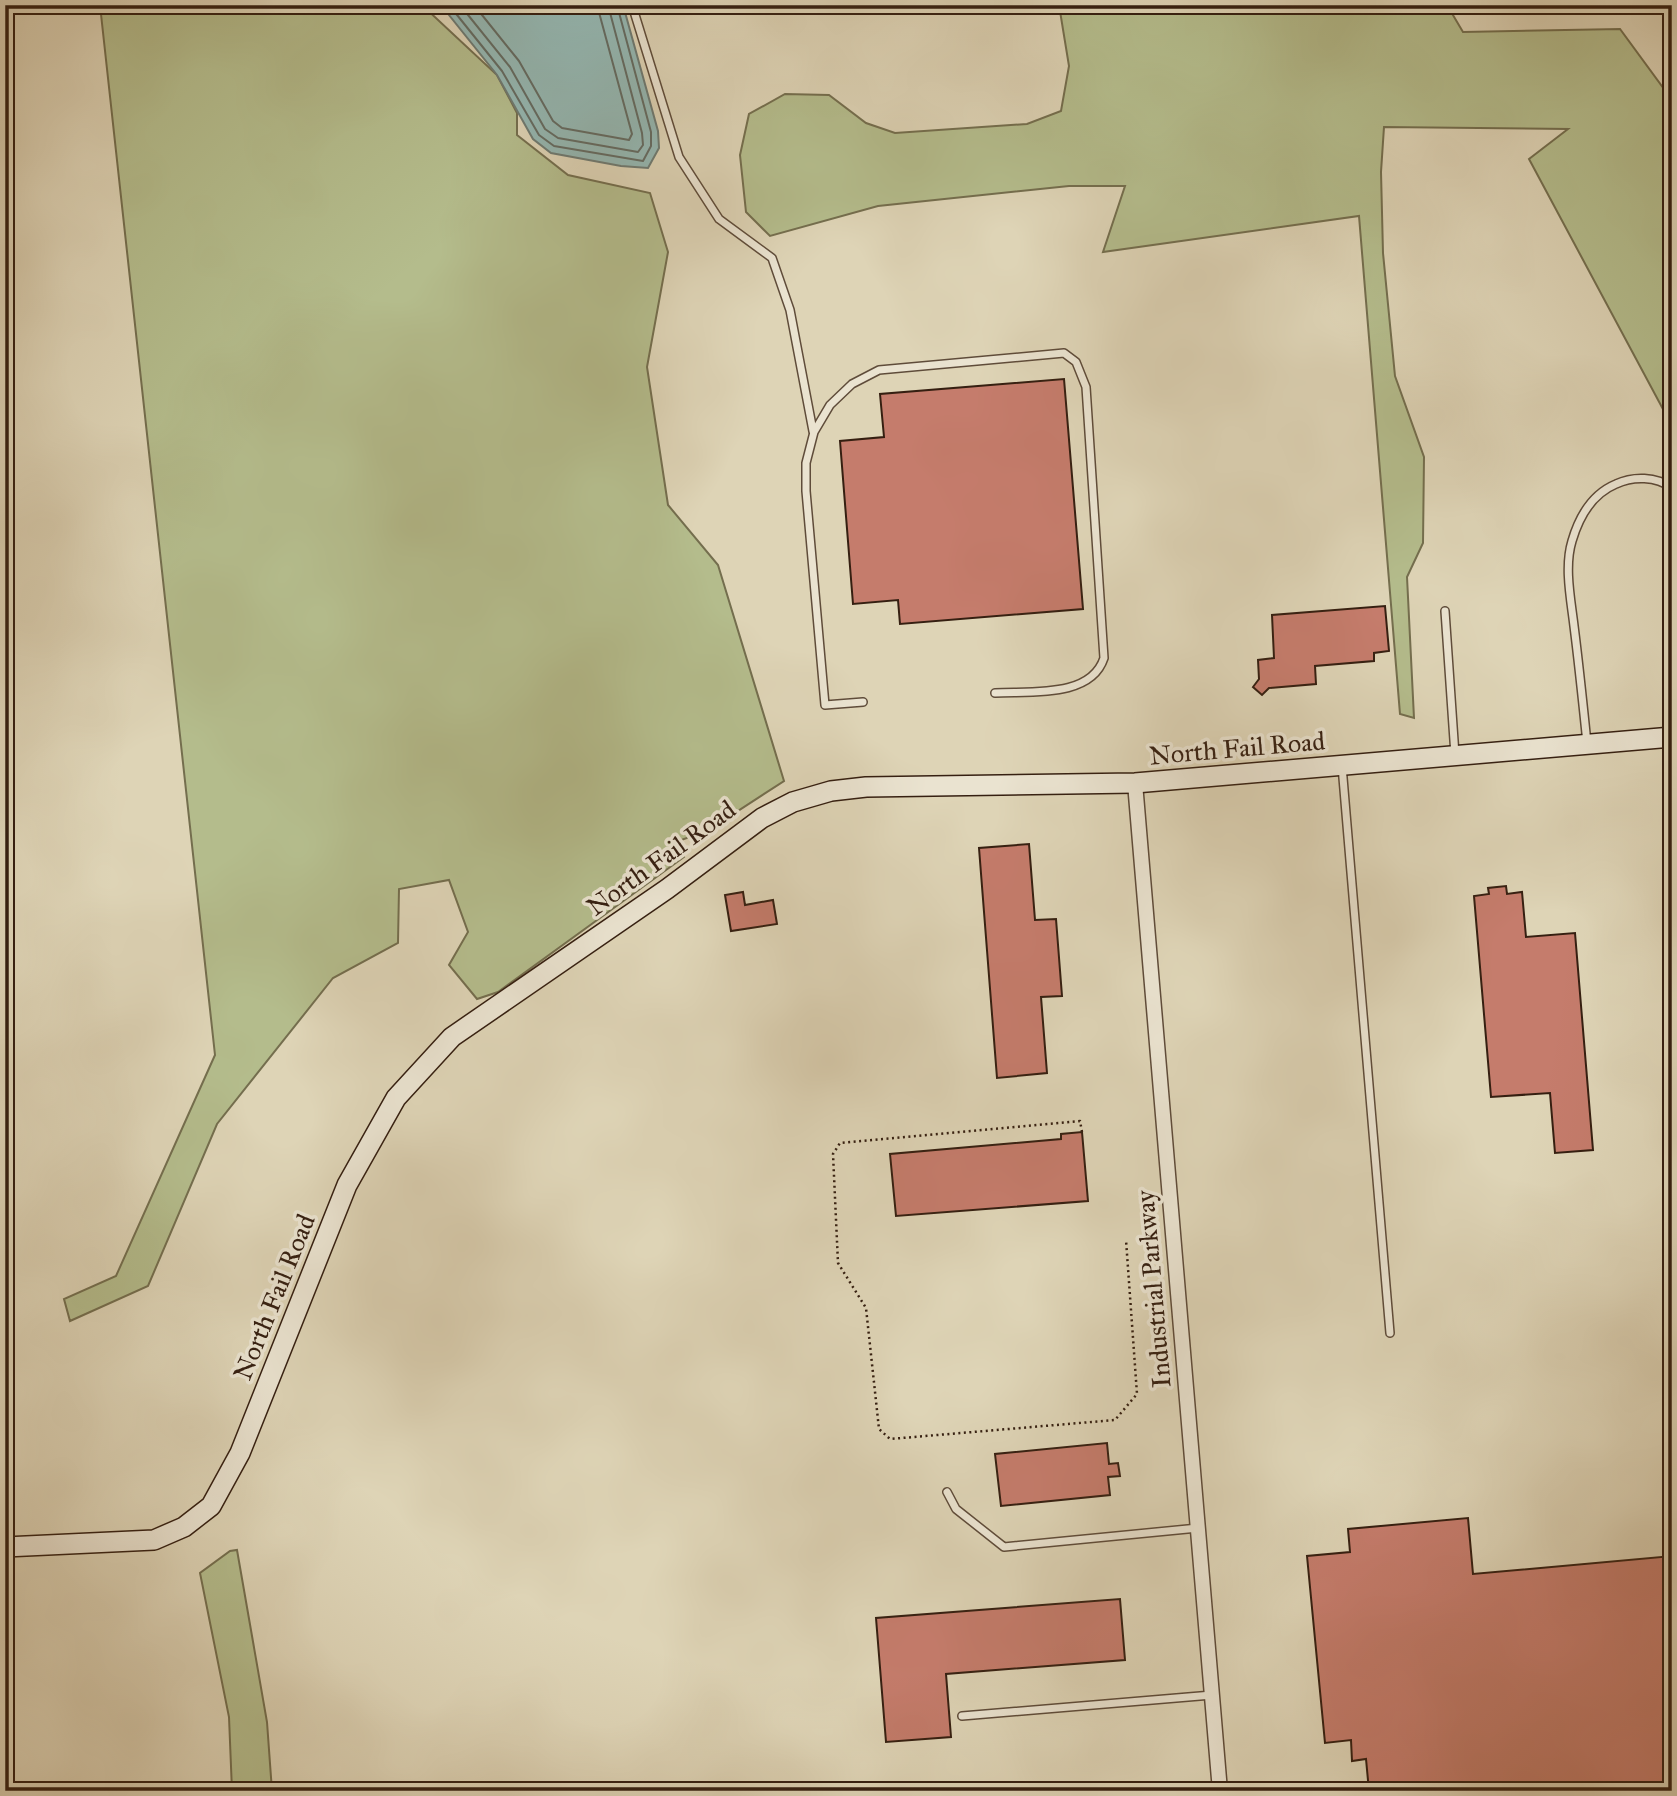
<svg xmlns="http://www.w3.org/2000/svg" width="1677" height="1796" font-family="'IM FELL Great Primer',serif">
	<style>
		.green { fill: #b4bc8c; stroke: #746e4e; stroke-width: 2 }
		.water { fill: #94b7b2; stroke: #6e7a72; stroke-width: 2 }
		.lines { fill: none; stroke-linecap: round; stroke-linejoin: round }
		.shore { stroke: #646b62; stroke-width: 2 }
		.building { fill: #c57c6c; stroke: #351f11; stroke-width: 2 }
		.lane-casing { stroke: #5f4c3a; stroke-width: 10 }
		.street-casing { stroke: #5f4c3a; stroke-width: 17 }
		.secondary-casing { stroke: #351f11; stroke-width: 22 }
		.path { stroke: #351f11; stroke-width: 2.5; stroke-dasharray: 2 3.5; stroke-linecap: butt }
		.lane { stroke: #eae3d0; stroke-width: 7 }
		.street { stroke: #eae3d0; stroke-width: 14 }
		.secondary { stroke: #eae3d0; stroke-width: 19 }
		.labels { text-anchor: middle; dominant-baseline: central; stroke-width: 7; stroke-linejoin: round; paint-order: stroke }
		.street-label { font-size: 26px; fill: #351f11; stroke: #eae3d0 }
	</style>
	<rect width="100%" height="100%" fill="#ded4b6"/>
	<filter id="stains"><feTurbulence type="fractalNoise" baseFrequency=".00286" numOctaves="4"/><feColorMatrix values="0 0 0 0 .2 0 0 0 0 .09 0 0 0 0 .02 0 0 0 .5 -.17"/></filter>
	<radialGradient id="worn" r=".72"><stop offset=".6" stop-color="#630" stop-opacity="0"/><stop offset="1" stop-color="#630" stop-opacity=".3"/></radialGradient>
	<g class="green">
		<path d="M 100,5 L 422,5 L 497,75 L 517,113 L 517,135 L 568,175 L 650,193 L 668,252 L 647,367 L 668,505 L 718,565 L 784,781 L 707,831 L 678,841 L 684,857 L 498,992 L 477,999 L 449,965 L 468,932 L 449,880 L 399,889 L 398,943 L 333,978 L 217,1124 L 148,1286 L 70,1321 L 64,1299 L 116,1276 L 215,1055 Z"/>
		<path d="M 1059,5 L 1447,5 L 1463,32 L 1620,29 L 1667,93 L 1672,94 L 1672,426 L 1529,159 L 1568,129 L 1384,127 L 1381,172 L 1383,253 L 1395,376 L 1424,457 L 1423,543 L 1407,577 L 1414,718 L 1400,714 L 1359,216 L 1103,252 L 1125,186 L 1069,186 L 878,206 L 770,236 L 746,212 L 740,155 L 749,114 L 785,94 L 829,95 L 866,123 L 895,133 L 1027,124 L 1061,111 L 1069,66 Z"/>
		<path d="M 237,1550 L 267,1722 L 272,1791 L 232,1791 L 229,1717 L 200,1573 L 230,1551 Z"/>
	</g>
	<path class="water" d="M 441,5 L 623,5 L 658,131 L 659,148 L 648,168 L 621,166 L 551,153 L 533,139 L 497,75 Z"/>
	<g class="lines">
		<g class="shore">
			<path d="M 449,5 L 502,71 L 539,135 L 554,146 L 643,161 L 651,146 L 651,132 L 617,5"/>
			<path d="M 460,5 L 510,67 L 545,129 L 558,138 L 638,152 L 643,145 L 642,133 L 608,5"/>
			<path d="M 474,5 L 519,61 L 553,121 L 562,128 L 629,140 L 632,134 L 597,5"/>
		</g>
	</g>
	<g class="building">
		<path d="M 1064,379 L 1083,609 L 900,624 L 898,600 L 853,604 L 840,441 L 884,437 L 880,394 Z"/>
		<path d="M 1385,606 L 1389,651 L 1374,653 L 1374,661 L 1315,666 L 1316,684 L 1269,688 L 1262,695 L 1253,687 L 1259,679 L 1258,660 L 1274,658 L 1272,615 Z"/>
		<path d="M 1029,844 L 1035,920 L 1056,919 L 1062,996 L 1041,997 L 1047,1073 L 997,1078 L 979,848 Z"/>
		<path d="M 1506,886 L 1507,894 L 1522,892 L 1526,937 L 1575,933 L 1593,1150 L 1555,1153 L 1550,1093 L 1491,1097 L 1474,896 L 1489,894 L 1488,888 Z"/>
		<path d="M 743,892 L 745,905 L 773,900 L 777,924 L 731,931 L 725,895 Z"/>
		<path d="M 1082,1132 L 1088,1201 L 896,1216 L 890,1154 L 1061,1139 L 1061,1134 Z"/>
		<path d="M 1107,1443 L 1109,1464 L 1118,1463 L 1120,1476 L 1108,1477 L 1110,1495 L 1001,1506 L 995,1454 Z"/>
		<path d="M 1468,1518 L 1473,1574 L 1672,1556 L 1672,1791 L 1369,1791 L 1366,1759 L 1352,1761 L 1351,1740 L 1325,1743 L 1307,1556 L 1350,1552 L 1348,1529 Z"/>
		<path d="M 1120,1599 L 1125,1660 L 946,1674 L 951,1737 L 886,1742 L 876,1618 Z"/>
	</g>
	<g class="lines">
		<defs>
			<g id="lane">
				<path d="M 632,5 L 679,157 L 719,219 L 772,258 L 790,310 L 813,431"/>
				<path d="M 1445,611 L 1455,755"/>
				<path d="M 863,702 L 825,705 L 806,491 L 806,463 L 814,432 L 830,405 L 852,384 L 879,370 L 1064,353 L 1076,362 L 1086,387 L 1104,658 C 1091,698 1031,691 995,693"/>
				<path d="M 1587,743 C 1583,704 1579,665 1574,626 C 1571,600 1564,567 1572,541 C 1579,517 1592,494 1616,484 C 1633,476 1656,476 1672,488"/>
				<path d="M 1342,766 L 1390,1333"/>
				<path d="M 947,1492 L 956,1509 L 1004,1547 L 1198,1528"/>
				<path d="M 962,1716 L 1212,1695"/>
			</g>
			<path id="street" d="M 1135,783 L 1220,1791"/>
			<path id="secondary" d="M 5,1547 L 154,1540 L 184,1527 L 211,1506 L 240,1453 L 347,1185 L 396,1098 L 452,1037 L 667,889 L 762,818 L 793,802 L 831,791 L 866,787 L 1135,783 L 1672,737"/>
		</defs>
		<use href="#lane" class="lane-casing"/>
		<use href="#street" class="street-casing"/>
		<use href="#secondary" class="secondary-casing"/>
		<path class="path" d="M 1082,1132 L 1080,1121 L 840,1143 L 833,1154 L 838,1263 L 866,1308 L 879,1429 L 890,1439 L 1115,1420 L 1137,1394 L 1126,1240"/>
		<use href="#lane" class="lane"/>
		<use href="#street" class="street"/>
		<use href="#secondary" class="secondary"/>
	</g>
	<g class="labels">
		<g class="street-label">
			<text transform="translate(1237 748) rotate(-5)">North Fail Road</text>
			<text transform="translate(661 858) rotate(-36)">North Fail Road</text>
			<text transform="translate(1153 1289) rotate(-95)">Industrial Parkway</text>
			<text transform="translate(274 1297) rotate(-68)">North Fail Road</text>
		</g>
	</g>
	<rect width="1677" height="1796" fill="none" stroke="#ded4b6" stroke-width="28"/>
	<rect x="7" y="7" width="1663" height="1782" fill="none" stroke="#351f11" stroke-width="3.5"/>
	<rect x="14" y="14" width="1649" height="1768" fill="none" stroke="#351f11" stroke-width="2"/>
	<rect width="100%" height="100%" filter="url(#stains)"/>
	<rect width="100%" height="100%" fill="url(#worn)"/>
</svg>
